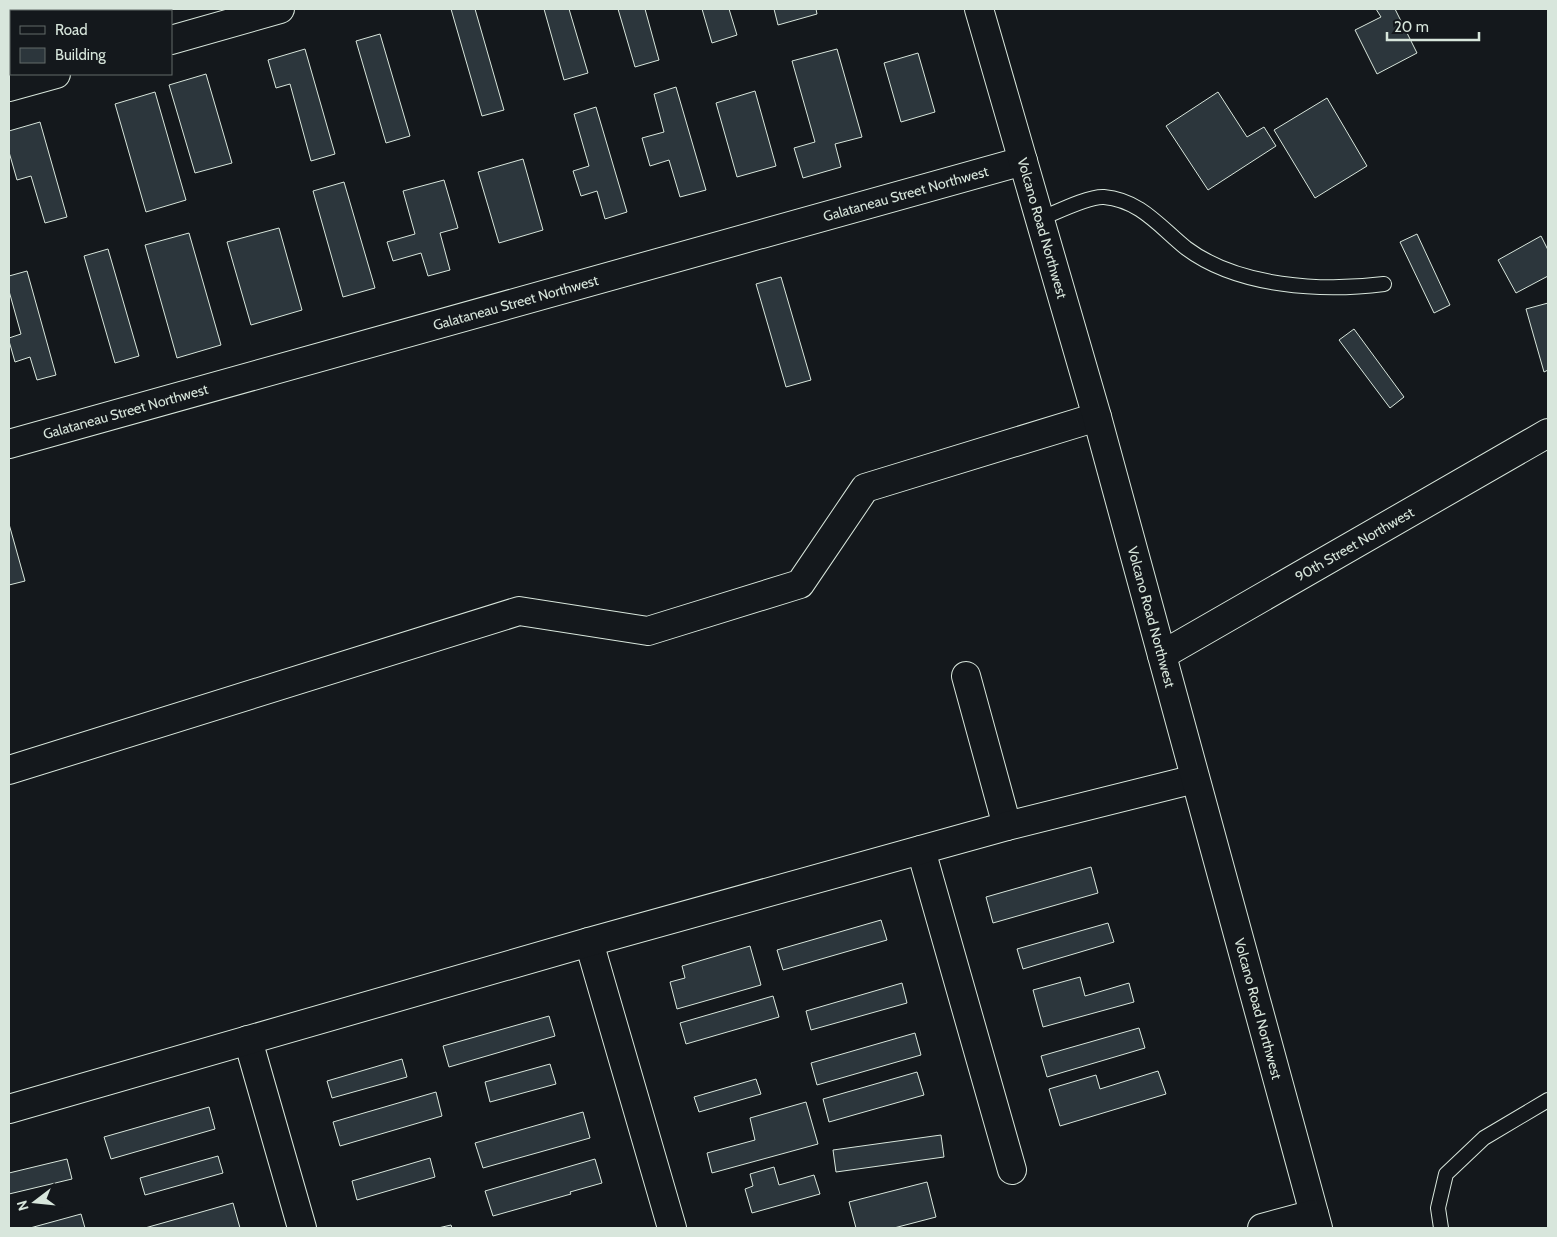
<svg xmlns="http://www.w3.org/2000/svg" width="1557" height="1237" font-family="Cabin,sans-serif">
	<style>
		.building { fill: #2c363c; stroke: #d8e6dc }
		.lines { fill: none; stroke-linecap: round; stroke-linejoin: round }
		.lane-casing { stroke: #d8e6dc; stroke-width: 16 }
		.street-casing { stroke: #d8e6dc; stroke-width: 30 }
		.secondary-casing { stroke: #d8e6dc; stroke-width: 30 }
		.path { stroke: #9da8a2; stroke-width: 3; stroke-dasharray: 4 2.5; stroke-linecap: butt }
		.lane { stroke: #14181c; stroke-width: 14 }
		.street { stroke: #14181c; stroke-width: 28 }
		.secondary { stroke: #14181c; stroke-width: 28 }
		.labels { text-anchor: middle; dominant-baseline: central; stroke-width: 4; stroke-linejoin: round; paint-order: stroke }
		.street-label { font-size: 14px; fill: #d8e6dc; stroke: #14181c }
	</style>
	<rect width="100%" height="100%" fill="#14181c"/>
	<g class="building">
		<path d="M 451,9 L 475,9 L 504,110 L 482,116 Z"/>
		<path d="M 544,9 L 569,9 L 588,73 L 564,80 Z"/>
		<path d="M 618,9 L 645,9 L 659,60 L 635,67 Z"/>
		<path d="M 702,9 L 729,9 L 737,35 L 712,43 Z"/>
		<path d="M 774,9 L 816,9 L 817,14 L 778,25 Z"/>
		<path d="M 1376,9 L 1395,9 L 1417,53 L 1377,74 L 1355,30 L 1381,17 Z"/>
		<path d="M 380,34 L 410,136 L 386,143 L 356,41 Z"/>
		<path d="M 305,49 L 335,154 L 311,161 L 290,84 L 276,88 L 268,60 Z"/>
		<path d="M 837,49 L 862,137 L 835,144 L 841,167 L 803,178 L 794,148 L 815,142 L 792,61 Z"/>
		<path d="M 918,53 L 935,112 L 901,122 L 884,63 Z"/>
		<path d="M 206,74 L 232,163 L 195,173 L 169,85 Z"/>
		<path d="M 676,87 L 706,190 L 680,197 L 669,160 L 650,166 L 642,138 L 664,132 L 654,94 Z"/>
		<path d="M 755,91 L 776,166 L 737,177 L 716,103 Z"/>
		<path d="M 155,92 L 186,200 L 146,212 L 115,104 Z"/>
		<path d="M 1218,92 L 1247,137 L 1264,127 L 1276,146 L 1208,190 L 1166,126 Z"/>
		<path d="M 1327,98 L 1367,166 L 1315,198 L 1274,130 Z"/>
		<path d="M 596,107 L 627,212 L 605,219 L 597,191 L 581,196 L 573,171 L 589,166 L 574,114 Z"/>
		<path d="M 40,122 L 67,217 L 45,223 L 31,176 L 17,180 L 9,152 L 9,131 Z"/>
		<path d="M 523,159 L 543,230 L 499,243 L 478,172 Z"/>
		<path d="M 444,180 L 458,228 L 440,233 L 450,270 L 428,276 L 421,253 L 393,261 L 387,242 L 415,234 L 403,191 Z"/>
		<path d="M 344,182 L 375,288 L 343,297 L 313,191 Z"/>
		<path d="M 279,228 L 302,310 L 251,325 L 227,242 Z"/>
		<path d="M 189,233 L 221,345 L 177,358 L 145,245 Z"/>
		<path d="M 1417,234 L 1450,305 L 1434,313 L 1400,242 Z"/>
		<path d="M 1541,236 L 1548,250 L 1548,276 L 1516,293 L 1498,260 Z"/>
		<path d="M 108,249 L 139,356 L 115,363 L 84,256 Z"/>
		<path d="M 27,271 L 56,375 L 37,380 L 30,357 L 15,362 L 9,341 L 9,338 L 21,334 L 9,291 L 9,276 Z"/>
		<path d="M 781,277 L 811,380 L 786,387 L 756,284 Z"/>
		<path d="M 1548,303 L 1548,370 L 1544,372 L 1526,309 Z"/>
		<path d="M 1354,329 L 1404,397 L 1390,408 L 1339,340 Z"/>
		<path d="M 9,524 L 25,581 L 9,585 Z"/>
		<path d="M 1091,867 L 1098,893 L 993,923 L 986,897 Z"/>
		<path d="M 881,920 L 887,940 L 783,970 L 777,950 Z"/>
		<path d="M 1108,923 L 1114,942 L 1023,969 L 1017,949 Z"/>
		<path d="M 750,946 L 761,985 L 677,1009 L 670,982 L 685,978 L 682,966 Z"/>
		<path d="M 1080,977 L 1085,996 L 1129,983 L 1134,1002 L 1043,1027 L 1033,990 Z"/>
		<path d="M 902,983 L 907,1003 L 811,1030 L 806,1011 Z"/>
		<path d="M 773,996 L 779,1017 L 686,1044 L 680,1023 Z"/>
		<path d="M 549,1016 L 555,1036 L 449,1067 L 443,1046 Z"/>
		<path d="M 1139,1028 L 1145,1048 L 1047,1077 L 1041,1056 Z"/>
		<path d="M 915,1033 L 921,1055 L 817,1085 L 811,1063 Z"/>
		<path d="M 402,1059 L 407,1077 L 332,1098 L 327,1081 Z"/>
		<path d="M 550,1064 L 556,1084 L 490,1102 L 485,1082 Z"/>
		<path d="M 1158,1071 L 1166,1094 L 1060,1126 L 1049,1089 L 1096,1075 L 1100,1089 Z"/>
		<path d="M 917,1072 L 924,1095 L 829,1122 L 823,1099 Z"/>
		<path d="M 756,1079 L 761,1094 L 699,1112 L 694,1097 Z"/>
		<path d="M 436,1092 L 442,1116 L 340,1146 L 333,1122 Z"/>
		<path d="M 806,1102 L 818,1144 L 712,1173 L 707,1153 L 755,1140 L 750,1118 Z"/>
		<path d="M 209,1107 L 215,1129 L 111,1159 L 104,1137 Z"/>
		<path d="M 583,1112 L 590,1138 L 483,1168 L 475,1143 Z"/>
		<path d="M 941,1135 L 944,1157 L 836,1172 L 833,1150 Z"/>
		<path d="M 218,1156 L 223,1173 L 145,1195 L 140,1178 Z"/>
		<path d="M 430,1158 L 435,1177 L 357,1200 L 352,1181 Z"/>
		<path d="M 67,1159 L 72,1179 L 9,1194 L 9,1173 Z"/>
		<path d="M 595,1159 L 602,1183 L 570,1192 L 571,1194 L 493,1216 L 485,1191 Z"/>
		<path d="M 774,1167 L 779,1185 L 814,1175 L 820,1194 L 752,1213 L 745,1189 L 753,1186 L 750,1174 Z"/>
		<path d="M 927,1182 L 936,1217 L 894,1228 L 856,1228 L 849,1202 Z"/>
		<path d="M 233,1203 L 240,1228 L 145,1228 Z"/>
		<path d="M 81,1214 L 85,1228 L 30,1228 Z"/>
		<path d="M 451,1225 L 452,1228 L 438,1228 Z"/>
	</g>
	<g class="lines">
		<defs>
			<g id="lane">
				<path d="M 1040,219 C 1055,213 1088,196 1104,197 C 1140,200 1160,227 1186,248 C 1238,287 1322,292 1384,284"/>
				<path d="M 1441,1228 L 1438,1208 L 1446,1174 L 1484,1138 L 1548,1100"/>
			</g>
			<g id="street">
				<path d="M 171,40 L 280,9"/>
				<path d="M 9,87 L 56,74"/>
				<path id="s1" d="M 9,444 L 1023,161"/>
				<path d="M 966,676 L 1007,826"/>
				<path d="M 9,770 L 519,611 L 648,631 L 800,584 L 865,488 L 1097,417"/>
				<path d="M 921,850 L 1012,1170"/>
				<path d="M 589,942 L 672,1228"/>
				<path d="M 248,1040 L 302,1228"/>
				<path d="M 9,1109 L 589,942 L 1007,826 L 1195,779"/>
			</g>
			<g id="secondary">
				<path id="s2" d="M 979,9 L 1097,417 L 1318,1228"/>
				<path id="s3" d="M 1162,655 L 1548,433"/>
				<path d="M 1262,1228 L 1314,1214"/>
			</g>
		</defs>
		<use href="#lane" class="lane-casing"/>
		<use href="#street" class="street-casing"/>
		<use href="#secondary" class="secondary-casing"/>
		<g class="path">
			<path d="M 34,11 L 41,9"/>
			<path d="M 9,21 L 11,20"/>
		</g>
		<use href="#lane" class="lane"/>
		<use href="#street" class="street"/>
		<use href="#secondary" class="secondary"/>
	</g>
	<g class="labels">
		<g class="street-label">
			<text stroke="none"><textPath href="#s1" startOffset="931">Galataneau Street Northwest</textPath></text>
			<text stroke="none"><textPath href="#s2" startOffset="228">Volcano Road Northwest</textPath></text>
			<text stroke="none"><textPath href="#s1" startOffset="526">Galataneau Street Northwest</textPath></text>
			<text stroke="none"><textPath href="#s1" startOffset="121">Galataneau Street Northwest</textPath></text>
			<text stroke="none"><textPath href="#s3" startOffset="222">90th Street Northwest</textPath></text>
			<text stroke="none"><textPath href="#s2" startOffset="632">Volcano Road Northwest</textPath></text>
			<text stroke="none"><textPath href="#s2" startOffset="1038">Volcano Road Northwest</textPath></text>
		</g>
	</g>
	<rect width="1557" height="1237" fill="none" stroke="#d8e6dc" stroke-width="20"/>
	<rect x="10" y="10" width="162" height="65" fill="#14181c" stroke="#626a69"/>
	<rect x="20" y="26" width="25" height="8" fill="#14181c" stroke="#626a69"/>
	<text x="55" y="35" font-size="15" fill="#d8e6dc">Road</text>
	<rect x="20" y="48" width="25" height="15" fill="#2c363c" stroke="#626a69"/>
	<text x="55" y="60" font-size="15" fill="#d8e6dc">Building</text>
	<g transform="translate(35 1202) rotate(254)" stroke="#14181c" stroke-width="4" paint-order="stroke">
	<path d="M0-4L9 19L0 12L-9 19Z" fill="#d8e6dc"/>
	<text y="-8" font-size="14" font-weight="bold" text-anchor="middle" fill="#d8e6dc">N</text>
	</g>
	<path d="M1387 32v8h92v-8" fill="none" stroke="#d8e6dc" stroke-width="2.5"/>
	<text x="1394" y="32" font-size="15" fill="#d8e6dc" stroke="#14181c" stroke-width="4" paint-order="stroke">20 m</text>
</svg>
